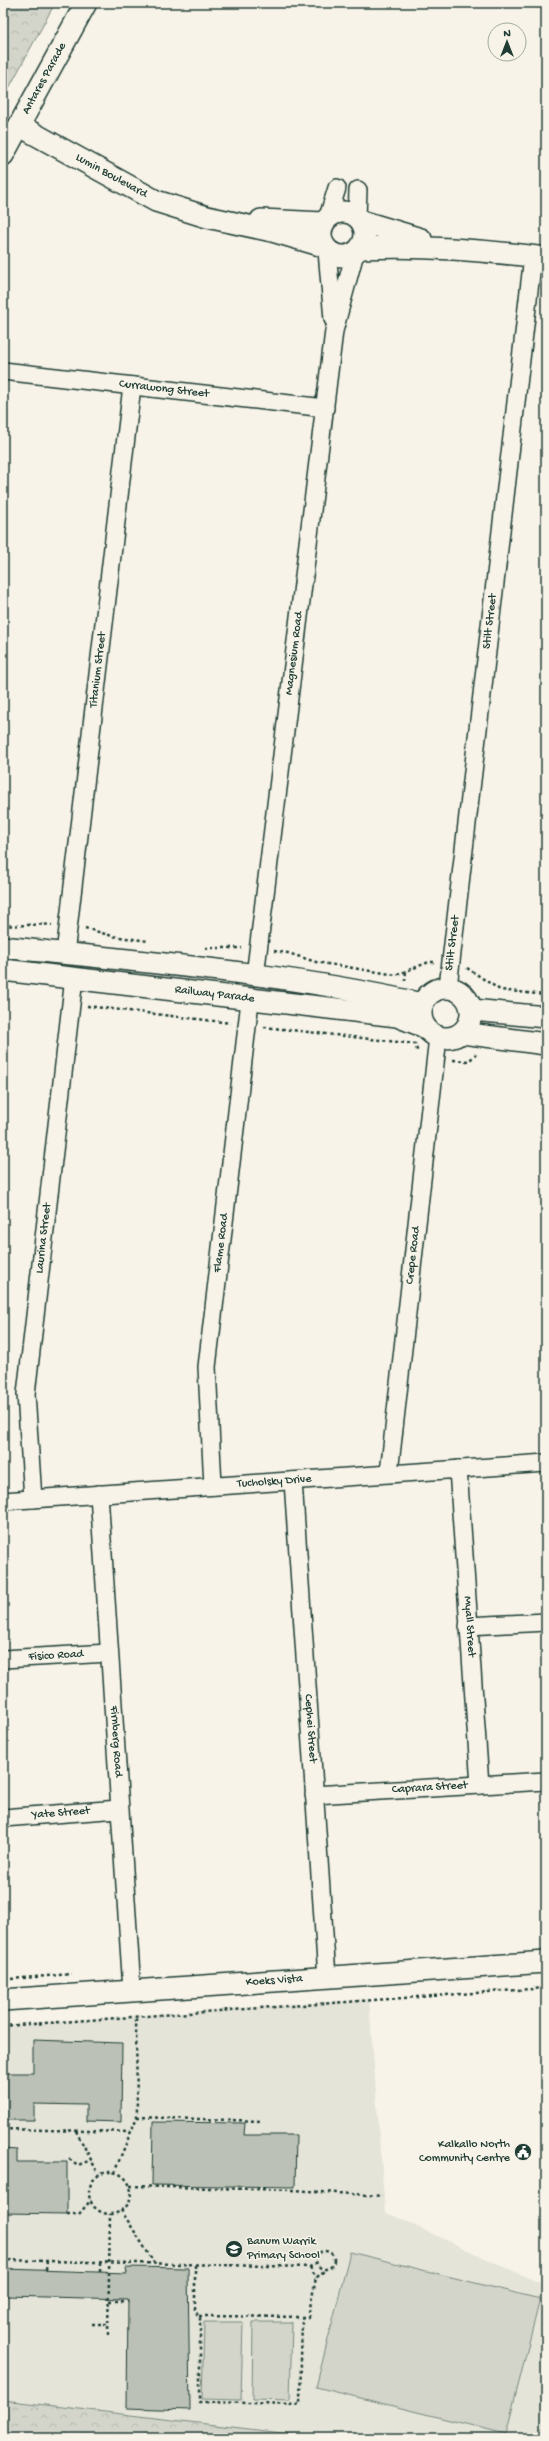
<svg xmlns="http://www.w3.org/2000/svg" width="549" height="2441" font-family="'Gochi Hand',sans-serif">
	<style>
		.built { fill: #e5e4d9 }
		.park { fill: url(#park-crowns); stroke: #79897f }
		.garden { fill: #d3d5ca; stroke: #79897f }
		.building { fill: #bbc1b6; stroke: #1f3d34 }
		.lines { fill: none; stroke-linecap: round; stroke-linejoin: round }
		.minor-casing { stroke: #1f3d34; stroke-width: 20 }
		.tertiary-casing { stroke: #1f3d34; stroke-width: 24 }
		.path { stroke: #1f3d34; stroke-width: 2.5; stroke-dasharray: 3 3; stroke-linecap: butt }
		.minor { stroke: #f7f3e8; stroke-width: 17 }
		.tertiary { stroke: #f7f3e8; stroke-width: 21 }
		.labels { text-anchor: middle; dominant-baseline: central; stroke-width: 3; stroke-linejoin: round; paint-order: stroke }
		.street-label { font-size: 12px; fill: #1f3d34; stroke: #f7f3e8 }
		.poi-label { font-size: 12px; fill: #1f3d34; stroke: #f7f3e8; text-anchor: end }
	</style>
	<defs>
		<pattern id="park-crowns" width="20" height="18" patternUnits="userSpaceOnUse"><rect width="20" height="18" fill="#d3d5ca"/><path d="M2 6a3 3 0 1 1 6 0M12 15a3 3 0 1 1 6 0" fill="none" stroke="#b5b8ae"/></pattern>
	</defs>
	<rect width="100%" height="100%" fill="#f7f3e8"/>
	<filter id="ink" filterUnits="userSpaceOnUse"><feTurbulence type="fractalNoise" baseFrequency=".025" numOctaves="2"/><feDisplacementMap in="SourceGraphic" scale="8" xChannelSelector="R" yChannelSelector="G"/><feConvolveMatrix kernelMatrix="1 2 1 2 8 2 1 2 1" color-interpolation-filters="sRGB"/></filter>
	<g filter="url(#ink)">
		<path class="built" d="M 369,1999 L 385,2212 L 546,2286 L 546,2438 L 325,2438 L 3,2400 L 3,2025 Z"/>
		<g class="park">
			<path d="M 3,3 L 55,3 L 3,99 Z"/>
			<path d="M 3,2400 L 325,2438 L 3,2438 Z"/>
		</g>
		<g class="garden">
			<path d="M 350,2252 L 540,2299 L 506,2434 L 316,2387 Z"/>
			<path d="M 204,2322 L 243,2322 L 241,2400 L 202,2399 Z"/>
			<path d="M 253,2322 L 292,2322 L 290,2400 L 252,2399 Z"/>
		</g>
		<g class="building">
			<path d="M 33,2040 L 122,2043 L 121,2122 L 86,2121 L 86,2105 L 34,2104 L 34,2120 L 3,2120 L 3,2073 L 33,2073 Z"/>
			<path d="M 153,2122 L 245,2123 L 244,2135 L 296,2135 L 295,2187 L 152,2185 Z"/>
			<path d="M 3,2149 L 17,2150 L 17,2162 L 67,2162 L 67,2214 L 3,2213 Z"/>
			<path d="M 126,2267 L 188,2268 L 190,2410 L 127,2408 L 128,2299 L 5,2296 L 6,2269 L 127,2273 Z"/>
		</g>
		<g class="lines">
			<defs>
				<g id="minor">
					<path d="M 328,217 L 337,188"/>
					<path d="M 357,217 L 358,190"/>
					<path d="M 327,251 L 333,319"/>
					<path id="s1" d="M 3,371 L 325,408"/>
					<path id="s2" d="M 65,954 L 132,386"/>
					<path id="s3" d="M 255,976 L 334,331 L 355,253"/>
					<path id="s4" d="M 448,987 L 533,256"/>
					<path id="s5" d="M 458,1469 L 480,1785"/>
					<path id="s6" d="M 389,1473 L 438,1037"/>
					<path id="s7" d="M 293,1481 L 327,1977"/>
					<path id="s8" d="M 213,1486 L 207,1367 L 250,1001"/>
					<path id="s9" d="M 99,1494 L 132,1990"/>
					<path id="s10" d="M 33,1499 L 26,1394 L 74,978"/>
					<path id="s11" d="M 3,1501 L 546,1463"/>
					<path d="M 468,1626 L 546,1622"/>
					<path id="s12" d="M 3,1659 L 109,1653"/>
					<path id="s13" d="M 314,1795 L 546,1781"/>
					<path id="s14" d="M 3,1818 L 119,1809"/>
				</g>
				<g id="tertiary">
					<path id="s15" d="M 20,126 L 156,201 L 207,217 L 272,231 L 323,246"/>
					<path id="s16" d="M 3,155 L 86,3"/>
					<circle cx="343" cy="234" r="22"/>
					<path d="M 261,220 L 323,223"/>
					<path d="M 361,221 L 421,239"/>
					<path d="M 361,248 C 423,245 484,250 546,258"/>
					<path d="M 3,947 C 143,962 285,973 422,1004"/>
					<path id="s17" d="M 3,970 L 397,1016 L 425,1027"/>
					<circle cx="446" cy="1013" r="25"/>
					<path d="M 472,1010 L 546,1017"/>
					<path d="M 462,1033 L 546,1044"/>
					<path id="s18" d="M 3,2000 L 546,1962"/>
				</g>
			</defs>
			<use href="#minor" class="minor-casing"/>
			<use href="#tertiary" class="tertiary-casing"/>
			<g class="path">
				<path d="M 3,925 C 20,927 35,923 52,925"/>
				<path d="M 85,928 L 112,936 L 148,941"/>
				<path d="M 205,948 L 242,948"/>
				<path d="M 274,951 L 288,953 L 316,962 L 396,975 L 429,962 L 434,962"/>
				<path d="M 467,968 L 500,990 L 546,995"/>
				<path d="M 405,981 L 406,971"/>
				<path d="M 87,1006 L 231,1023"/>
				<path d="M 264,1027 L 415,1044 L 418,1053"/>
				<path d="M 453,1060 L 469,1061 L 476,1054"/>
				<path d="M 11,1979 L 71,1974"/>
				<path d="M 3,2026 L 546,1988"/>
				<path d="M 137,2117 L 262,2121"/>
				<path d="M 3,2129 L 131,2132"/>
				<path d="M 76,2131 L 99,2175"/>
				<path d="M 69,2159 L 78,2165 L 91,2160"/>
				<circle cx="110" cy="2193" r="21"/>
				<path d="M 114,2173 L 137,2117 L 136,2016"/>
				<path d="M 130,2186 L 293,2190 L 382,2196"/>
				<path d="M 121,2210 L 155,2264"/>
				<path d="M 67,2214 L 79,2214 L 91,2200"/>
				<circle cx="325" cy="2260" r="9"/>
				<path d="M 3,2260 L 310,2267 L 316,2262"/>
				<path d="M 195,2265 L 195,2311 L 200,2318 L 200,2402 L 300,2404 L 302,2318"/>
				<path d="M 310,2267 L 316,2278"/>
				<path d="M 46,2270 L 47,2261"/>
				<path d="M 100,2272 L 100,2263"/>
				<path d="M 109,2301 L 128,2301"/>
				<path d="M 199,2316 L 308,2317 L 316,2278 L 325,2270"/>
				<path d="M 92,2324 L 109,2324"/>
				<path d="M 108,2335 L 110,2214"/>
			</g>
			<use href="#minor" class="minor"/>
			<use href="#tertiary" class="tertiary"/>
		</g>
	</g>
	<defs>
		<symbol id="civic-disc" viewBox="-11 -11 22 22"><circle r="9.5" fill="#1f3d34" stroke="#f7f3e8"/><path d="M-.6-6.5H3V-4.5H.6V-3L4-1V1h2V6H-6V1h2V-1L-.6-3ZM-1.2 2.5V6h2.4V2.5Z" fill="#fff"/></symbol>
		<symbol id="school-disc" viewBox="-11 -11 22 22"><circle r="9.5" fill="#1f3d34" stroke="#f7f3e8"/><path d="M0-5L7-2L0 1L-7-2ZM-4 1L0 2.5L4 1V4Q0 6-4 4Z" fill="#fff"/></symbol>
	</defs>
	<g fill-rule="evenodd">
		<use href="#civic-disc" x="513" y="2142" width="20" height="20"/>
		<use href="#school-disc" x="224" y="2239" width="20" height="20"/>
	</g>
	<g class="labels">
		<g class="street-label">
			<text stroke="none"><textPath href="#s16" startOffset="87">Antares Parade</textPath></text>
			<text stroke="none"><textPath href="#s15" startOffset="104">Lumin Boulevard</textPath></text>
			<text stroke="none"><textPath href="#s1" startOffset="162">Currawong Street</textPath></text>
			<text stroke="none"><textPath href="#s4" startOffset="368">Stilt Street</textPath></text>
			<text stroke="none"><textPath href="#s3" startOffset="325">Magnesium Road</textPath></text>
			<text stroke="none"><textPath href="#s2" startOffset="286">Titanium Street</textPath></text>
			<text stroke="none"><textPath href="#s4" startOffset="44">Stilt Street</textPath></text>
			<text stroke="none"><textPath href="#s17" startOffset="213">Railway Parade</textPath></text>
			<text stroke="none"><textPath href="#s10" startOffset="262">Laurina Street</textPath></text>
			<text stroke="none"><textPath href="#s8" startOffset="244">Flame Road</textPath></text>
			<text stroke="none"><textPath href="#s6" startOffset="219">Crepe Road</textPath></text>
			<text stroke="none"><textPath href="#s11" startOffset="272">Tucholsky Drive</textPath></text>
			<text stroke="none"><textPath href="#s5" startOffset="158">Myall Street</textPath></text>
			<text stroke="none"><textPath href="#s12" startOffset="53">Fisico Road</textPath></text>
			<text stroke="none"><textPath href="#s7" startOffset="248">Cephei Street</textPath></text>
			<text stroke="none"><textPath href="#s9" startOffset="248">Firnberg Road</textPath></text>
			<text stroke="none"><textPath href="#s13" startOffset="116">Caprara Street</textPath></text>
			<text stroke="none"><textPath href="#s14" startOffset="58">Yate Street</textPath></text>
			<text stroke="none"><textPath href="#s18" startOffset="272">Koeks Vista</textPath></text>
		</g>
		<g class="poi-label">
			<text x="510" y="2145">Kalkallo North<tspan x="510" dy="14">Community Centre</tspan></text>
			<text x="247" y="2242" text-anchor="start">Banum Warrik<tspan x="247" dy="14">Primary School</tspan></text>
		</g>
	</g>
	<rect width="549" height="2441" fill="none" stroke="#f7f3e8" stroke-width="16"/>
	<rect x="8" y="8" width="533" height="2425" fill="none" stroke="#1f3d34" stroke-width="1.5" filter="url(#ink)"/>
	<g transform="translate(507 42)"><circle r="19" fill="#f7f3e8" stroke="#a1aaa0"/>
	<path d="M0-3L7 15L0 10L-7 15Z" fill="#1f3d34"/>
	<text y="-6" font-size="11" font-weight="bold" text-anchor="middle" fill="#1f3d34">N</text>
	</g>
</svg>
